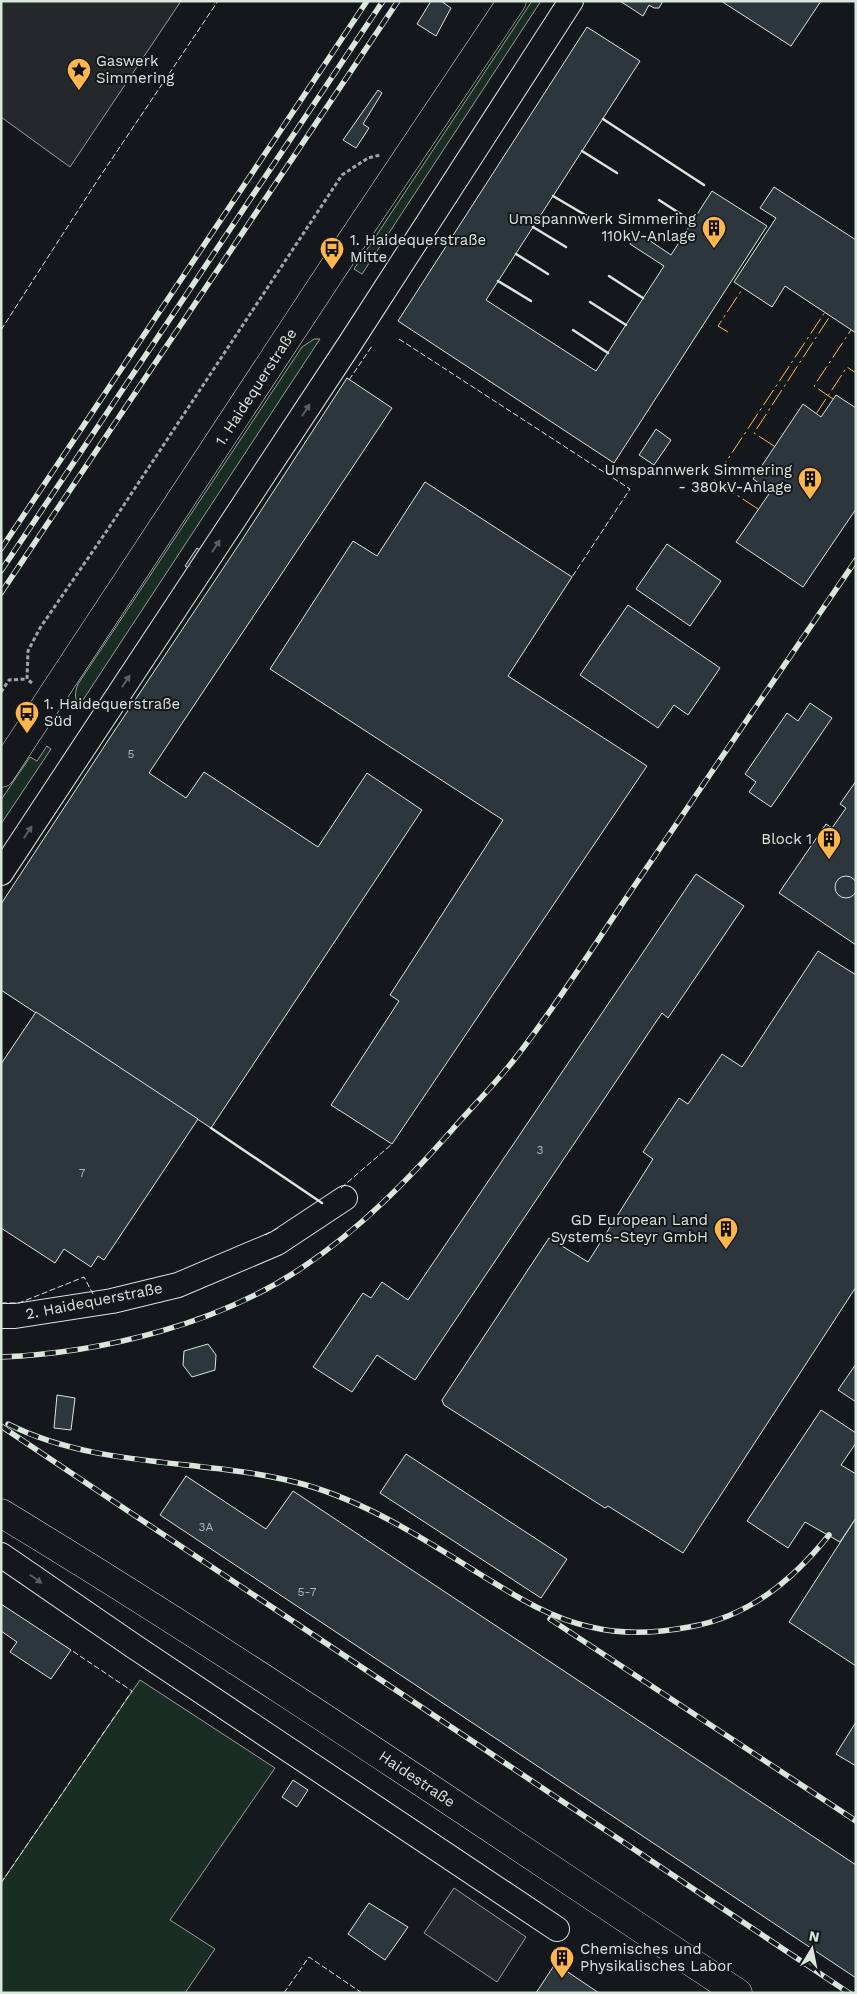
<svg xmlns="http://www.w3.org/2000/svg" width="857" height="1994" font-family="'Work Sans',sans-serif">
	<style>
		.green { fill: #1a2d24; stroke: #939e99 }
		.parking { fill: #24282b; stroke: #939e99 }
		.building { fill: #2c363c; stroke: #d8e6dc }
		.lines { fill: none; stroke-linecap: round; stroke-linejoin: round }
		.minor-casing { stroke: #d8e6dc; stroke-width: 26 }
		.major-casing { stroke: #d8e6dc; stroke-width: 29 }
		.path { stroke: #9da8a2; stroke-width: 3; stroke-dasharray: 4 2.5; stroke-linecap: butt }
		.minor { stroke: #14181c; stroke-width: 24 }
		.major { stroke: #14181c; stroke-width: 28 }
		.rail-casing { stroke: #d8e6dc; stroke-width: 5.5 }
		.rail { stroke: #14181c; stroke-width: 4; stroke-dasharray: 11; stroke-linecap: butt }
		.fence { stroke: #d8e6dc; stroke-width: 1; stroke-dasharray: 6 2.5; stroke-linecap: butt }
		.wall { stroke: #d8e6dc; stroke-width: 2.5 }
		.power { stroke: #ffb74d; stroke-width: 1; stroke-dasharray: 18 4 2.5 4; stroke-linecap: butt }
		.oneway { fill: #59605f }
		.labels { text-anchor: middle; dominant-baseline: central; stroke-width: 4; stroke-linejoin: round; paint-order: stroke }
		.number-label { font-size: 12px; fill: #adbab4 }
		.poi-label { font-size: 15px; fill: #d8e6dc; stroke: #14181c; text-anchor: start }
		.street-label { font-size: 15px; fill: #d8e6dc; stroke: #14181c }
	</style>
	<rect width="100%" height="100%" fill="#14181c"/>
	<g class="green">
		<path d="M 532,1 L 541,1 L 362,274 L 354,269 Z"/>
		<path d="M 314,339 L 320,339 L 79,706 C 74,698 75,692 78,684 L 302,347 Z"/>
		<path d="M 47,746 L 51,749 L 1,824 L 1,800 L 30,757 L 37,761 Z"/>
		<path d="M 140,1680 L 275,1768 L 170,1920 L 215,1949 L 185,1993 L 1,1993 L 1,1883 Z"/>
	</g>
	<g class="parking">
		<path d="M 1,1 L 181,1 L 70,167 L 1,117 Z"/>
		<path d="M 454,1888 L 526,1937 L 497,1982 L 424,1933 Z"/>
	</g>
	<g class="building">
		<path d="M 431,1 L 441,1 L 451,8 L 436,36 L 417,24 Z"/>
		<path d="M 620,1 L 663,1 L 659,8 L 654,8 L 649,5 L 643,16 Z"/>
		<path d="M 721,1 L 821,1 L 791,46 Z"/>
		<path d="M 587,27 L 640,61 L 486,300 L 596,371 L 664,266 L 630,244 L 637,232 L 671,255 L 712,191 L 767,226 L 614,463 L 398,321 Z"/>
		<path d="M 378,90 L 382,93 L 363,124 L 369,128 L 356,148 L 343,140 Z"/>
		<path d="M 774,187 L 856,240 L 856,333 L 785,286 L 772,307 L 734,282 L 776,218 L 760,208 Z"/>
		<path d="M 347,378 L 392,408 L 149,773 L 186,798 L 204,772 L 318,847 L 367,773 L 422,810 L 211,1128 L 1,990 L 1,904 L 111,736 L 238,546 Z"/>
		<path d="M 836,395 L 856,408 L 856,509 L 803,587 L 736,542 L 771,491 L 753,479 L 803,404 L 821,417 Z"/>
		<path d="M 656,429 L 671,440 L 654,465 L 639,455 Z"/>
		<path d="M 425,482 L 572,577 L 508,676 L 647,766 L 392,1144 L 331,1105 L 399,1001 L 390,995 L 503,820 L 270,669 L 353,541 L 377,556 Z"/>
		<path d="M 667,544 L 721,581 L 690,626 L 636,589 Z"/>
		<path d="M 197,548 L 205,553 L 193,571 L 185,566 Z"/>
		<path d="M 628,605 L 720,668 L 688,715 L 674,705 L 658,728 L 580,675 Z"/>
		<path d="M 810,703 L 832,718 L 771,807 L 749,792 L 756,782 L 745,774 L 787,713 L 798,721 Z"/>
		<path d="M 856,781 L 856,945 L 779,893 L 826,824 L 832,828 L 846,808 L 840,804 Z"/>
		<path d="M 696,874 L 744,906 L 668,1018 L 662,1013 L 415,1380 L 377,1355 L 352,1392 L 313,1367 L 363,1293 L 371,1298 L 382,1282 L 408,1300 Z"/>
		<circle cx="846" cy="887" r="11"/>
		<path d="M 818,951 L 856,975 L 856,1287 L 683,1553 L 608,1506 L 605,1508 L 444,1405 L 442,1400 L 549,1238 L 588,1262 L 653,1159 L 643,1152 L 679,1098 L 688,1104 L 722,1054 L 742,1067 Z"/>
		<path d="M 36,1012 L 198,1119 L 104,1260 L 98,1256 L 91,1267 L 64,1249 L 55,1263 L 1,1228 L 1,1064 Z"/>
		<path d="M 208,1344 L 216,1355 L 215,1370 L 192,1377 L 183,1365 L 184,1351 Z"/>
		<path d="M 856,1364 L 856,1402 L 838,1390 Z"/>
		<path d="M 57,1395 L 75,1398 L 71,1430 L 54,1428 Z"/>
		<path d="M 821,1410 L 856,1433 L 856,1443 L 841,1465 L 856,1474 L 856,1518 L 840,1542 L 805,1522 L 788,1548 L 747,1521 Z"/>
		<path d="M 406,1454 L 567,1559 L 541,1598 L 380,1493 Z"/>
		<path d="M 186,1476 L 266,1529 L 293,1491 L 856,1865 L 856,1978 L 160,1515 Z"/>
		<path d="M 856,1518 L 856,1666 L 789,1622 Z"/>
		<path d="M 1,1604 L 71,1650 L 51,1679 L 10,1652 L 17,1642 L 1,1631 Z"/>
		<path d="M 856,1722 L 856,1766 L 836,1754 Z"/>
		<path d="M 293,1780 L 308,1790 L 297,1807 L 282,1797 Z"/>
		<path d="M 369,1903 L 408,1927 L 385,1960 L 348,1934 Z"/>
		<path d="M 555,1964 L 559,1966 L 599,1993 L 536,1993 Z"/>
	</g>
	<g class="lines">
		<defs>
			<g id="minor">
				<path d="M 1,873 L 351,342 L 571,1"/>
				<path d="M 1,1316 L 15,1316 L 112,1301 L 178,1285 L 277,1243 L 345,1198"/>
				<path d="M 1,1555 L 132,1645 L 557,1929"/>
			</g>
			<g id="major">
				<path d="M 1,773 L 332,270 L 512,1"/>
				<path d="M 1,1513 C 252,1665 493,1831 738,1993"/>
			</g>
		</defs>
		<use href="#minor" class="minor-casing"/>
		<use href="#major" class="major-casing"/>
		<g class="path">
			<path d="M 32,683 L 27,679 L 28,651 L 40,628 L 106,532 L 342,175 L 368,158 L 380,155"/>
			<path d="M 1,692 L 9,680 L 27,679"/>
		</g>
		<use href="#minor" class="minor"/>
		<use href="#major" class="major"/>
		<defs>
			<g id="rail">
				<path d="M 1,549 L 367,1"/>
				<path d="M 1,571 L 383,1"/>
				<path d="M 1,593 L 398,1"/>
				<path d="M 1,1357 C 102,1353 219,1324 303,1267 C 360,1229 407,1181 452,1130 C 473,1106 497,1082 517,1056 C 559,1002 596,942 635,885 C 709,776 782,668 856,560"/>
				<path d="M 8,1424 C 102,1471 208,1457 306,1485 C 368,1503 424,1539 478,1573 C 514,1595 549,1618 591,1627 C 623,1635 657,1633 689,1627 C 748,1617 792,1581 829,1535"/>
				<path d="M 1,1426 L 849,1993"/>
				<path d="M 550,1619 L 856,1821"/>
			</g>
		</defs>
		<use href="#rail" class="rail-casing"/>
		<use href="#rail" class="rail"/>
		<g class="fence">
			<path d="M 1,330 L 97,181 L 218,1"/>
			<path d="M 399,339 L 630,489 L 572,577"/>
			<path d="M 349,380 L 372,346"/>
			<path d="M 341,1188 L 392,1144"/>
			<path d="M 265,1235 L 278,1228"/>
			<path d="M 1,1303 L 19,1303 L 84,1277 L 93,1294"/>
			<path d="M 1,1883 L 132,1691 L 71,1650"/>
			<path d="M 284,1993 L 309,1957 L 362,1993"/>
		</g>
		<g class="wall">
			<path d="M 603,119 L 704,185"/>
			<path d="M 582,151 L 617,173"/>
			<path d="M 553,196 L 587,216"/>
			<path d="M 659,200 L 693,222"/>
			<path d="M 533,227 L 566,247"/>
			<path d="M 516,254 L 548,274"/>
			<path d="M 609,276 L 643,298"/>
			<path d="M 498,281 L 531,301"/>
			<path d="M 590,302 L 626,325"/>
			<path d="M 573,330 L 608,353"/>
			<path d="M 211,1128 L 322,1203"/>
		</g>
		<g class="power">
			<path d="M 728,332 L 718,326 L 743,288"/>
			<path d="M 833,399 L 814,386 L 851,330"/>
			<path d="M 816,414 L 847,367 L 856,373"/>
			<path d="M 774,446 L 754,433 L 830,316"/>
			<path d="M 758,509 L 714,480 L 825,312"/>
		</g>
	</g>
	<defs><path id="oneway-solid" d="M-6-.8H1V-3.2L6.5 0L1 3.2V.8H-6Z" transform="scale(1.25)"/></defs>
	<g class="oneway">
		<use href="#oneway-solid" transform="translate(306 410) rotate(-57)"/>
		<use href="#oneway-solid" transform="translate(216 546) rotate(-57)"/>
		<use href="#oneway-solid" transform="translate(126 681) rotate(-57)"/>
		<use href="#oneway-solid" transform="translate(28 832) rotate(-57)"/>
		<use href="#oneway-solid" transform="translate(36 1579) rotate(35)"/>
	</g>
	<defs>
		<symbol id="sight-pin" viewBox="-11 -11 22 30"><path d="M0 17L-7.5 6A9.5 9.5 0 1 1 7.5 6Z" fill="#ffb74d" stroke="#14181c"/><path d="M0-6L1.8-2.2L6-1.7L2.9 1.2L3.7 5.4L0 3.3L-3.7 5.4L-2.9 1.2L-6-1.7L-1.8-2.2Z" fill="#111"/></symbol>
		<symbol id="building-pin" viewBox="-11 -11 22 30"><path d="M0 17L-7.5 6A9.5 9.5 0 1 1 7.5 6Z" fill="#ffb74d" stroke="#14181c"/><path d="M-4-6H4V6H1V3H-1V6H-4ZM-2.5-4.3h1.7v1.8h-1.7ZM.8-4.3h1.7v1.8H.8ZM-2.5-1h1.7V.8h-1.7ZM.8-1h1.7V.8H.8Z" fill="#111"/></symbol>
		<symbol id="bus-pin" viewBox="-11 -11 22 30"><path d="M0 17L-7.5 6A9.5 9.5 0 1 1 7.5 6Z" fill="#ffb74d" stroke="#14181c"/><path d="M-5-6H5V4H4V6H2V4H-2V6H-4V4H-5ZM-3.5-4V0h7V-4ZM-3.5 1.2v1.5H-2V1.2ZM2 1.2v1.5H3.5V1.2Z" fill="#111"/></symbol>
	</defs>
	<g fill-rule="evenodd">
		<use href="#sight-pin" x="65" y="56" width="28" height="38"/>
		<use href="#building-pin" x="700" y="214" width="28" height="38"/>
		<use href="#bus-pin" x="318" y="235" width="28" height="38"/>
		<use href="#building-pin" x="796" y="465" width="28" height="38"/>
		<use href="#bus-pin" x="13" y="699" width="28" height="38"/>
		<use href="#building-pin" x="815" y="825" width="28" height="38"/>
		<use href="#building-pin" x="712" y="1215" width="28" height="38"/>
		<use href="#building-pin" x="548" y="1944" width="28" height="38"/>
	</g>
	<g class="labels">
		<g class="number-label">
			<text x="131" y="754">5</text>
			<text x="540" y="1150">3</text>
			<text x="82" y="1173">7</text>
			<text x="206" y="1527">3A</text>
			<text x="307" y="1592">5-7</text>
		</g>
		<g class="poi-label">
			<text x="96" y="61">Gaswerk<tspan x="96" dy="17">Simmering</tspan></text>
			<text x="696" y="219" text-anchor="end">Umspannwerk Simmering<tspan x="696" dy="17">110kV-Anlage</tspan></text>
			<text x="350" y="240">1. Haidequerstraße<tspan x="350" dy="17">Mitte</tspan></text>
			<text x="792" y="470" text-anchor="end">Umspannwerk Simmering<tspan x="792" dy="17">- 380kV-Anlage</tspan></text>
			<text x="44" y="704">1. Haidequerstraße<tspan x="44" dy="17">Süd</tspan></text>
			<text x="812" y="839" text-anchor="end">Block 1</text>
			<text x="708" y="1220" text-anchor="end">GD European Land<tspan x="708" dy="17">Systems-Steyr GmbH</tspan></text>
			<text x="580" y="1949">Chemisches und<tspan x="580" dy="17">Physikalisches Labor</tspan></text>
		</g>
		<g class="street-label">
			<text transform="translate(256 387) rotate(-57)">1. Haidequerstraße</text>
			<text transform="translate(94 1301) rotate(-11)">2. Haidequerstraße</text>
			<text transform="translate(417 1779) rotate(34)">Haidestraße</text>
		</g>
	</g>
	<rect width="857" height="1994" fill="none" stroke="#d8e6dc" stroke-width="5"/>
	<g transform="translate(812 1949) rotate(10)" stroke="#14181c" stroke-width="4" paint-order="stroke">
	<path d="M0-4L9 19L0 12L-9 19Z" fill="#d8e6dc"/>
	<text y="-8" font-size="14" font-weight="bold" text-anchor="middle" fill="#d8e6dc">N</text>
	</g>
</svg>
